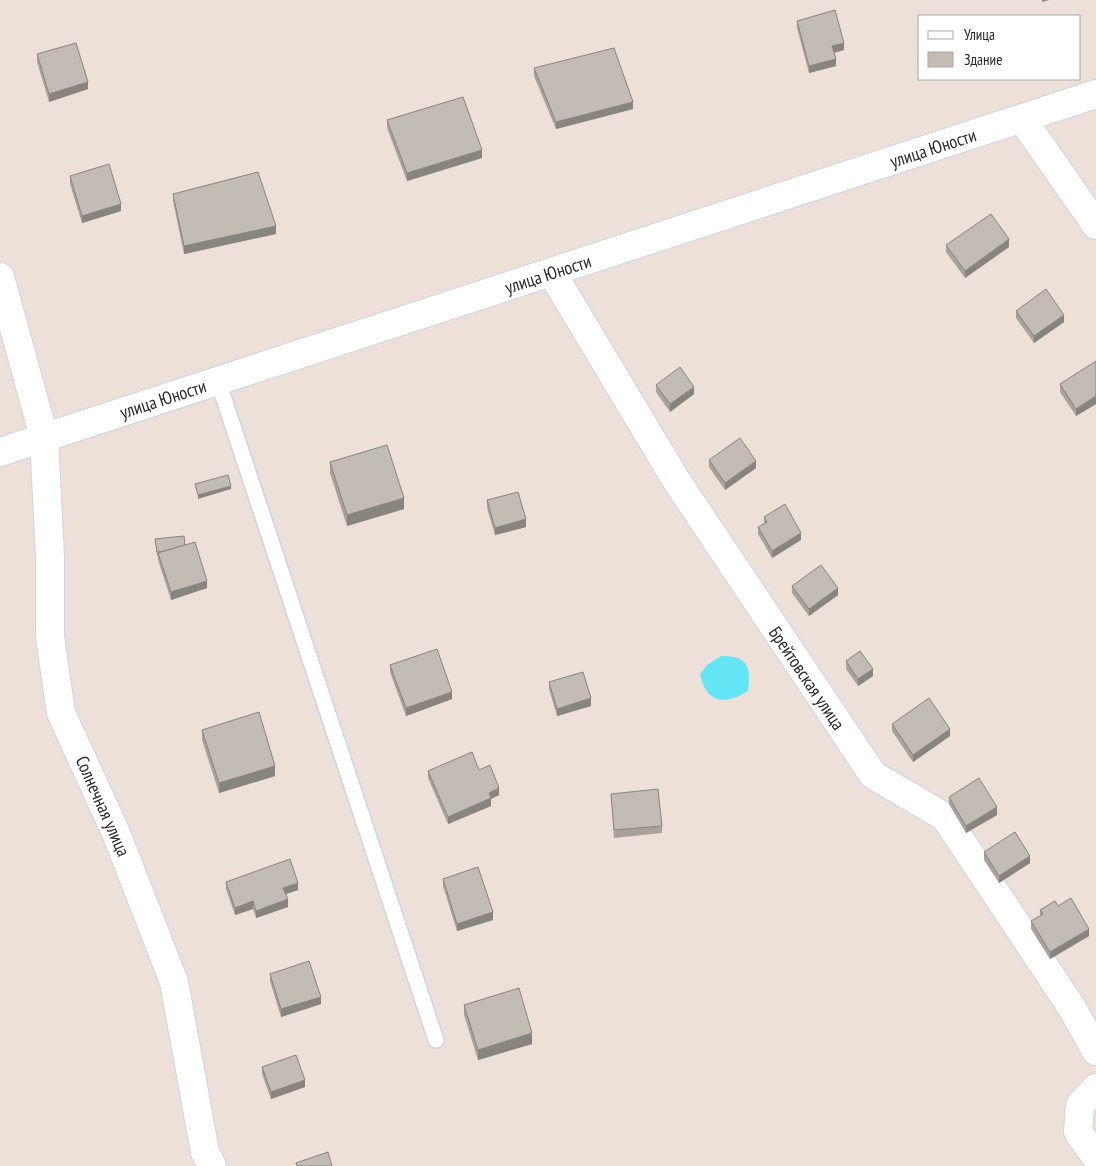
<svg xmlns="http://www.w3.org/2000/svg" width="1096" height="1166" font-family="'PT Sans Narrow',sans-serif">
	<style>
		.water { fill: #62e6f6 }
		.lines { fill: none; stroke-linecap: round; stroke-linejoin: round }
		.service-casing { stroke: #cdd5e2; stroke-width: 18 }
		.minor-casing { stroke: #cdd5e2; stroke-width: 30 }
		.tertiary-casing { stroke: #cdd5e2; stroke-width: 30 }
		.service { stroke: #fff; stroke-width: 15 }
		.minor { stroke: #fff; stroke-width: 28 }
		.tertiary { stroke: #fff; stroke-width: 28 }
		.wall { fill: #a8a29b }
		.shaded-wall { fill: #88847e }
		.building { fill: #c3bcb4; stroke: #88847e }
		.labels { text-anchor: middle; dominant-baseline: central; stroke-width: 4.5; stroke-linejoin: round; paint-order: stroke }
		.street-label { font-size: 18px; fill: #282828; stroke: #fff }
	</style>
	<rect width="100%" height="100%" fill="#ece0d8"/>
	<path class="water" d="M 721,656 C 748,656 751,666 748,691 C 724,706 706,703 700,674 L 707,665 Z"/>
	<g class="lines">
		<defs>
			<path id="service" d="M 218,381 L 436,1040"/>
			<g id="minor">
				<path d="M 1022,119 L 1096,225"/>
				<path d="M 552,273 L 676,480 L 873,775 L 945,817 L 1072,1008 L 1096,1051"/>
				<path d="M 0,277 L 44,437 L 50,557 L 50,637 L 61,713 L 116,833 L 174,982 L 205,1152 L 212,1166"/>
				<path d="M 1096,1088 L 1080,1105 L 1078,1132 L 1096,1157"/>
			</g>
			<path id="tertiary" d="M 0,452 L 1096,94"/>
		</defs>
		<use href="#service" class="service-casing"/>
		<use href="#minor" class="minor-casing"/>
		<use href="#tertiary" class="tertiary-casing"/>
		<use href="#service" class="service"/>
		<use href="#minor" class="minor"/>
		<use href="#tertiary" class="tertiary"/>
	</g>
	<g class="wall">
		<path d="M 797,21 L 844,50 L 834,53 L 836,66 L 809,73 L 797,28 Z"/>
		<path d="M 37,54 L 88,89 L 49,102 L 37,62 Z"/>
		<path d="M 534,68 L 633,109 L 556,129 L 534,76 Z"/>
		<path d="M 387,120 L 482,158 L 407,181 L 387,128 Z"/>
		<path d="M 70,176 L 121,211 L 82,223 L 70,184 Z"/>
		<path d="M 173,194 L 276,234 L 184,254 L 173,201 Z"/>
		<path d="M 946,245 L 1009,247 L 965,278 L 946,252 Z"/>
		<path d="M 1016,311 L 1064,322 L 1034,343 L 1016,318 Z"/>
		<path d="M 1096,361 L 1096,404 L 1076,416 L 1060,392 L 1060,384 Z"/>
		<path d="M 656,385 L 694,394 L 670,412 L 656,392 Z"/>
		<path d="M 709,460 L 756,468 L 725,490 L 709,467 Z"/>
		<path d="M 330,462 L 404,509 L 347,526 L 330,473 Z"/>
		<path d="M 487,500 L 526,527 L 495,535 L 487,508 Z"/>
		<path d="M 764,517 L 801,540 L 772,558 L 758,534 L 758,527 L 764,523 Z"/>
		<path d="M 155,539 L 185,545 L 207,588 L 171,600 L 158,560 L 158,556 L 157,556 Z"/>
		<path d="M 792,586 L 838,595 L 809,616 L 792,593 Z"/>
		<path d="M 846,661 L 873,676 L 858,686 L 846,669 Z"/>
		<path d="M 390,665 L 452,699 L 406,716 L 390,672 Z"/>
		<path d="M 549,682 L 591,706 L 557,716 L 549,689 Z"/>
		<path d="M 892,724 L 950,736 L 913,762 L 892,731 Z"/>
		<path d="M 202,730 L 275,776 L 219,793 L 202,740 Z"/>
		<path d="M 479,770 L 499,795 L 491,799 L 491,806 L 448,824 L 428,778 L 428,771 Z"/>
		<path d="M 611,794 L 662,826 L 662,833 L 614,838 Z"/>
		<path d="M 949,797 L 997,815 L 966,833 L 949,804 Z"/>
		<path d="M 984,852 L 1030,863 L 999,883 L 984,860 Z"/>
		<path d="M 443,879 L 493,920 L 457,931 L 443,886 Z"/>
		<path d="M 226,882 L 298,890 L 286,894 L 288,907 L 256,918 L 253,909 L 235,915 L 226,889 Z"/>
		<path d="M 1040,910 L 1089,936 L 1050,959 L 1031,929 L 1031,921 L 1040,916 Z"/>
		<path d="M 270,974 L 321,1004 L 281,1017 L 270,981 Z"/>
		<path d="M 464,1005 L 532,1044 L 478,1060 L 464,1015 Z"/>
		<path d="M 262,1067 L 305,1087 L 271,1099 L 262,1074 Z"/>
	</g>
	<g class="shaded-wall">
		<path d="M 1042,0 L 1049,0 L 1042,2 Z"/>
		<path d="M 844,43 L 844,50 L 832,53 L 832,46 Z"/>
		<path d="M 836,59 L 836,66 L 809,73 L 809,66 Z"/>
		<path d="M 88,82 L 88,89 L 49,102 L 49,94 Z"/>
		<path d="M 633,102 L 633,109 L 556,129 L 556,122 Z"/>
		<path d="M 482,150 L 482,158 L 407,181 L 407,173 Z"/>
		<path d="M 121,204 L 121,211 L 82,223 L 82,216 Z"/>
		<path d="M 276,226 L 276,234 L 184,254 L 184,246 Z"/>
		<path d="M 1009,239 L 1009,247 L 965,278 L 965,271 Z"/>
		<path d="M 1064,315 L 1064,322 L 1034,343 L 1034,336 Z"/>
		<path d="M 694,387 L 694,394 L 670,412 L 670,404 Z"/>
		<path d="M 1096,396 L 1096,404 L 1076,416 L 1076,409 Z"/>
		<path d="M 756,461 L 756,468 L 725,490 L 725,483 Z"/>
		<path d="M 231,486 L 231,489 L 198,499 L 198,495 Z"/>
		<path d="M 404,498 L 404,509 L 347,526 L 347,515 Z"/>
		<path d="M 526,519 L 526,527 L 495,535 L 495,528 Z"/>
		<path d="M 801,533 L 801,540 L 772,558 L 772,551 Z"/>
		<path d="M 207,581 L 207,588 L 171,600 L 171,592 Z"/>
		<path d="M 838,588 L 838,595 L 809,616 L 809,609 Z"/>
		<path d="M 873,669 L 873,676 L 858,686 L 858,679 Z"/>
		<path d="M 452,692 L 452,699 L 406,716 L 406,708 Z"/>
		<path d="M 591,698 L 591,706 L 557,716 L 557,709 Z"/>
		<path d="M 950,729 L 950,736 L 913,762 L 913,755 Z"/>
		<path d="M 275,766 L 275,776 L 219,793 L 219,783 Z"/>
		<path d="M 499,788 L 499,795 L 491,799 L 491,806 L 448,824 L 448,817 L 489,793 Z"/>
		<path d="M 997,807 L 997,815 L 966,833 L 966,826 Z"/>
		<path d="M 1030,856 L 1030,863 L 999,883 L 999,876 Z"/>
		<path d="M 298,883 L 298,890 L 283,895 L 283,888 Z"/>
		<path d="M 288,899 L 288,907 L 256,918 L 256,911 Z"/>
		<path d="M 253,901 L 253,909 L 235,915 L 235,908 Z"/>
		<path d="M 493,912 L 493,920 L 457,931 L 457,924 Z"/>
		<path d="M 1089,929 L 1089,936 L 1050,959 L 1050,952 Z"/>
		<path d="M 321,997 L 321,1004 L 281,1017 L 281,1009 Z"/>
		<path d="M 532,1033 L 532,1044 L 478,1060 L 478,1050 Z"/>
		<path d="M 305,1080 L 305,1087 L 271,1099 L 271,1092 Z"/>
	</g>
	<g class="building">
		<path d="M 835,10 L 844,43 L 832,46 L 836,59 L 809,66 L 797,21 Z"/>
		<path d="M 76,43 L 88,82 L 49,94 L 37,54 Z"/>
		<path d="M 614,48 L 633,102 L 556,122 L 534,68 Z"/>
		<path d="M 463,97 L 482,150 L 407,173 L 387,120 Z"/>
		<path d="M 109,164 L 121,204 L 82,216 L 70,176 Z"/>
		<path d="M 258,172 L 276,226 L 184,246 L 173,194 Z"/>
		<path d="M 991,214 L 1009,239 L 965,271 L 946,245 Z"/>
		<path d="M 1046,289 L 1064,315 L 1034,336 L 1016,311 Z"/>
		<path d="M 1096,361 L 1096,396 L 1076,409 L 1060,384 Z"/>
		<path d="M 680,367 L 694,387 L 670,404 L 656,385 Z"/>
		<path d="M 740,438 L 756,461 L 725,483 L 709,460 Z"/>
		<path d="M 387,445 L 404,498 L 347,515 L 330,462 Z"/>
		<path d="M 228,475 L 231,486 L 198,495 L 195,484 Z"/>
		<path d="M 518,492 L 526,519 L 495,528 L 487,500 Z"/>
		<path d="M 785,504 L 801,533 L 772,551 L 758,527 L 767,522 L 764,517 Z"/>
		<path d="M 184,536 L 185,545 L 165,551 L 157,552 L 155,539 Z"/>
		<path d="M 195,542 L 207,581 L 171,592 L 158,553 Z"/>
		<path d="M 821,565 L 838,588 L 809,609 L 792,586 Z"/>
		<path d="M 437,649 L 452,692 L 406,708 L 390,665 Z"/>
		<path d="M 860,651 L 873,669 L 858,679 L 846,661 Z"/>
		<path d="M 583,672 L 591,698 L 557,709 L 549,682 Z"/>
		<path d="M 929,698 L 950,729 L 913,755 L 892,724 Z"/>
		<path d="M 259,712 L 275,766 L 219,783 L 202,730 Z"/>
		<path d="M 472,752 L 479,770 L 490,765 L 499,788 L 489,793 L 491,798 L 448,817 L 428,771 Z"/>
		<path d="M 979,778 L 997,807 L 966,826 L 949,797 Z"/>
		<path d="M 658,789 L 662,826 L 614,830 L 611,794 Z"/>
		<path d="M 1015,832 L 1030,856 L 999,876 L 984,852 Z"/>
		<path d="M 290,859 L 298,883 L 283,888 L 288,899 L 256,911 L 253,901 L 235,908 L 226,882 Z"/>
		<path d="M 478,867 L 493,912 L 457,924 L 443,879 Z"/>
		<path d="M 1071,898 L 1089,929 L 1050,952 L 1031,921 L 1043,914 L 1040,910 L 1055,901 L 1058,906 Z"/>
		<path d="M 309,961 L 321,997 L 281,1009 L 270,974 Z"/>
		<path d="M 519,988 L 532,1033 L 478,1050 L 464,1005 Z"/>
		<path d="M 296,1055 L 305,1080 L 271,1092 L 262,1067 Z"/>
		<path d="M 328,1152 L 332,1166 L 297,1166 L 296,1163 Z"/>
	</g>
	<g class="labels">
		<g class="street-label">
			<text transform="translate(933 148) rotate(-18)">улица Юности</text>
			<text transform="translate(548 274) rotate(-18)">улица Юности</text>
			<text transform="translate(163 399) rotate(-18)">улица Юности</text>
			<text transform="translate(807 678) rotate(56)">Брейтовская улица</text>
			<text transform="translate(103 806) rotate(66)">Солнечная улица</text>
		</g>
	</g>
	<rect x="918" y="15" width="162" height="65" fill="#ffffff" stroke="#a9a9a9"/>
	<rect x="928" y="31" width="25" height="8" fill="#ffffff" stroke="#a9a9a9"/>
	<text x="964" y="40" font-size="15" fill="#282828">Улица</text>
	<rect x="928" y="52" width="25" height="15" fill="#c3bcb4" stroke="#a9a9a9"/>
	<text x="964" y="65" font-size="15" fill="#282828">Здание</text>
</svg>
